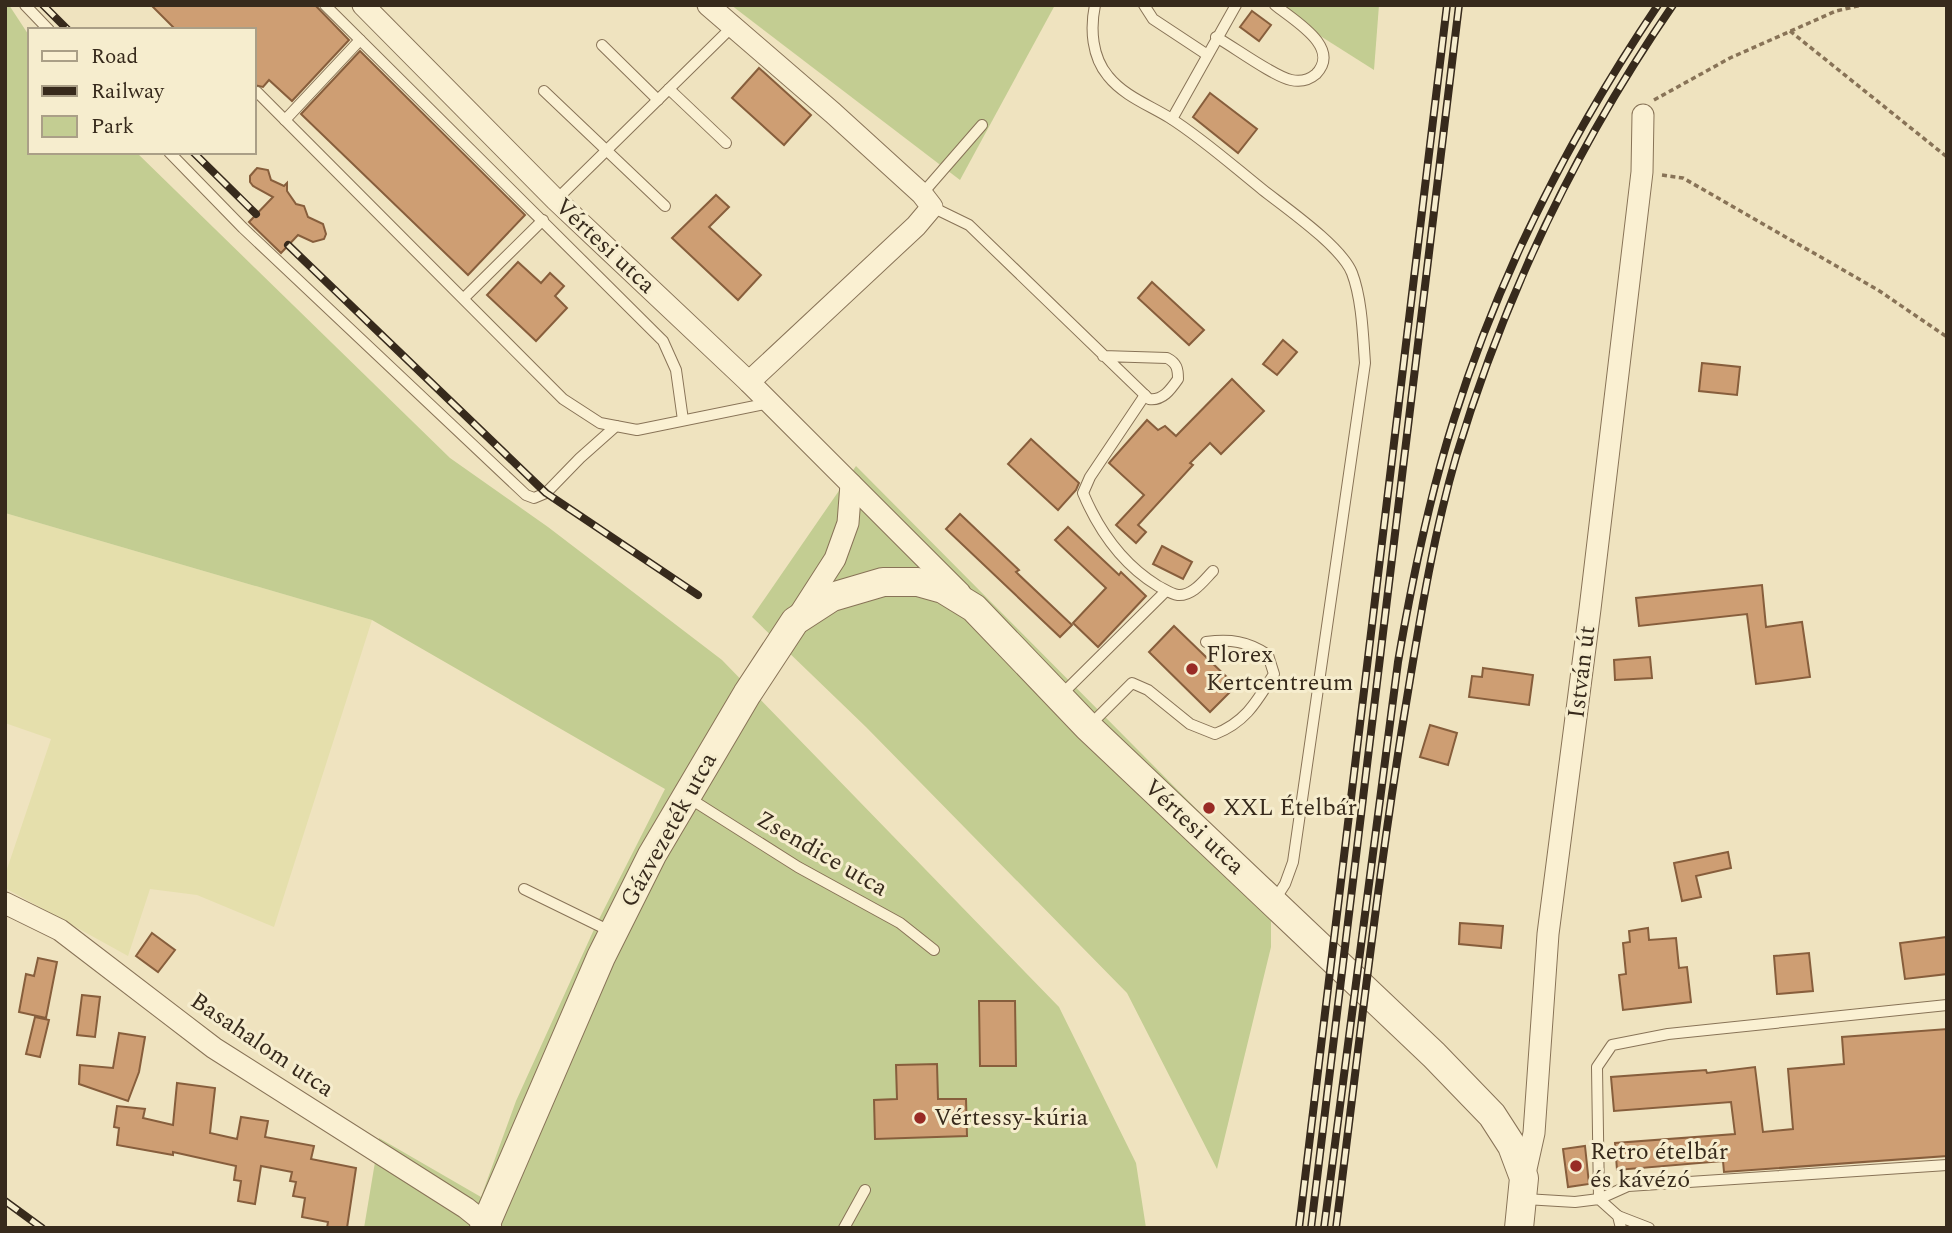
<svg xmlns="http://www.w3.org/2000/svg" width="1952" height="1233" font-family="Spectral,serif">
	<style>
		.farmland { fill: #e5dfac }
		.green { fill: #c3cd92 }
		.building { fill: #ce9e73; stroke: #875e3c; stroke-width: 2 }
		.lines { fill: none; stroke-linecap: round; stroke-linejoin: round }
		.service-casing { stroke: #887357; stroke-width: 12 }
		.minor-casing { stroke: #887357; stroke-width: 23 }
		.tertiary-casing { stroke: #887357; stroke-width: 30 }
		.path { stroke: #887357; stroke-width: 3.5; stroke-dasharray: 5 3.5; stroke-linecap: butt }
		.service { stroke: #faf0d2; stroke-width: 10 }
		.minor { stroke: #faf0d2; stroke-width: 21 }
		.tertiary { stroke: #faf0d2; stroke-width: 28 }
		.rail-casing { stroke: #372a1c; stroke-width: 8 }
		.rail { stroke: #f6edce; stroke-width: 5; stroke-dasharray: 16; stroke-linecap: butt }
		.poi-dot { fill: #982b25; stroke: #f6edce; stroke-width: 2.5 }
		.labels { text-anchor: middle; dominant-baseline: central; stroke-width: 6; stroke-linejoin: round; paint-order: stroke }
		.street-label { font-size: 24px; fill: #372a1c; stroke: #f6edce }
		.poi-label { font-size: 24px; fill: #372a1c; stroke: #f6edce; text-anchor: start }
	</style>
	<rect width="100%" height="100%" fill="#efe3bf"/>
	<path class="farmland" d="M 5,513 L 372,620 L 274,927 L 197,895 L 150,889 L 128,956 L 5,888 L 5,875 L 51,739 L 5,723 Z"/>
	<g class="green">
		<path d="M 5,5 L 9,5 L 30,37 L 30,152 L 136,152 L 450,458 L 548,527 L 722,660 L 1059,1007 L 1136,1163 L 1146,1228 L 364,1228 L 379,1138 L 481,1197 L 516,1101 L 596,925 L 665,789 L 372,620 L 5,513 Z"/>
		<path d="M 731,5 L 1055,5 L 960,180 Z"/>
		<path d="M 1282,5 L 1379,5 L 1374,70 L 1303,25 Z"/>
		<path d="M 856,466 L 1271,884 L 1271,947 L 1217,1169 L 1127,993 L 866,727 L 752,617 Z"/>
	</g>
	<g class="building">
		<path d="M 151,5 L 315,5 L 349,40 L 292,101 L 269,80 L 263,87 L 254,85 L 254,30 L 176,30 Z"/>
		<path d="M 1252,11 L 1271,25 L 1259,41 L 1240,27 Z"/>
		<path d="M 360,51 L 525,215 L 468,275 L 301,114 Z"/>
		<path d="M 759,68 L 811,115 L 784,145 L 732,98 Z"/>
		<path d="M 1210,93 L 1257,129 L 1238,153 L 1193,117 Z"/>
		<path d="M 257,168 L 268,170 L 271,180 L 284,186 L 287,183 L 287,191 L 296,204 L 304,206 L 308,217 L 323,224 L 326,234 L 324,239 L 313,242 L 298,235 L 281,253 L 249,222 L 273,197 L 253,186 L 250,182 L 250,176 Z"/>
		<path d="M 716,195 L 729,207 L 709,227 L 761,275 L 738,300 L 672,238 Z"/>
		<path d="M 518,262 L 541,283 L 550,273 L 564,286 L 555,296 L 567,308 L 536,341 L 487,295 Z"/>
		<path d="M 1152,282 L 1204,330 L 1189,345 L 1138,298 Z"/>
		<path d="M 1283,340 L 1297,352 L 1277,375 L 1263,364 Z"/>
		<path d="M 1702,363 L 1740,367 L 1737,395 L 1699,391 Z"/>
		<path d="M 1232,379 L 1264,411 L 1221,454 L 1210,443 L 1190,463 L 1193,465 L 1138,525 L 1146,532 L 1136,543 L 1116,525 L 1144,495 L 1109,463 L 1147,420 L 1158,430 L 1165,426 L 1176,436 Z"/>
		<path d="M 1031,439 L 1079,483 L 1076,490 L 1058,510 L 1008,464 Z"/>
		<path d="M 960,514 L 1019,570 L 1016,572 L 1072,625 L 1060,637 L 946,529 Z"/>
		<path d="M 1068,527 L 1119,575 L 1121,572 L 1146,596 L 1098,647 L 1073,623 L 1106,588 L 1055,540 Z"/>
		<path d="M 1162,546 L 1192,562 L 1183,579 L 1153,564 Z"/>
		<path d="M 1762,585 L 1766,627 L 1802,622 L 1810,677 L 1756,684 L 1747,614 L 1639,626 L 1636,598 Z"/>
		<path d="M 1174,626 L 1236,686 L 1210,712 L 1149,652 Z"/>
		<path d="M 1650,657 L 1652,678 L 1615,680 L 1614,660 Z"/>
		<path d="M 1483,668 L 1533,675 L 1529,705 L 1469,697 L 1472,676 L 1482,677 Z"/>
		<path d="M 1430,725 L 1457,733 L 1448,765 L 1420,757 Z"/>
		<path d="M 1728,852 L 1731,868 L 1696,876 L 1701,897 L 1682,901 L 1674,863 Z"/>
		<path d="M 1460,923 L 1503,926 L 1501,948 L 1459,944 Z"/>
		<path d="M 1648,928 L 1649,940 L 1676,938 L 1679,968 L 1687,967 L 1691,1002 L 1623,1010 L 1619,975 L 1626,974 L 1623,943 L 1630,942 L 1629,931 Z"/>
		<path d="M 152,933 L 175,950 L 158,972 L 136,956 Z"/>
		<path d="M 1947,937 L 1947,974 L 1905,979 L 1900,943 Z"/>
		<path d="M 1809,953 L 1813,991 L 1777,994 L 1774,956 Z"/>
		<path d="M 38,958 L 57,962 L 46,1018 L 19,1012 L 26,974 L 34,976 Z"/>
		<path d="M 82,995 L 100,997 L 95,1037 L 77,1035 Z"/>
		<path d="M 979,1001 L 1015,1001 L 1016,1066 L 980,1066 Z"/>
		<path d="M 35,1017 L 49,1020 L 40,1057 L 26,1054 Z"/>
		<path d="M 1947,1029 L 1947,1156 L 1724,1172 L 1723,1161 L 1617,1170 L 1615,1143 L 1735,1134 L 1731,1102 L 1614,1111 L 1611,1077 L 1706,1070 L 1707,1073 L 1755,1067 L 1763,1132 L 1793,1129 L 1788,1069 L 1844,1064 L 1842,1037 Z"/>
		<path d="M 119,1033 L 145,1037 L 139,1072 L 128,1101 L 79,1084 L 80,1065 L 113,1068 Z"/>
		<path d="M 937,1064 L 938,1099 L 966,1099 L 967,1136 L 875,1139 L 874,1100 L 897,1099 L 896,1065 Z"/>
		<path d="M 177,1083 L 215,1088 L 210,1133 L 237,1139 L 241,1117 L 268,1121 L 265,1137 L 314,1146 L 311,1159 L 356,1168 L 347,1228 L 327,1228 L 328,1222 L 302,1217 L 305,1198 L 293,1196 L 296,1182 L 290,1181 L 292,1172 L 261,1166 L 255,1204 L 238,1201 L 241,1181 L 234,1180 L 236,1166 L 173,1152 L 173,1155 L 117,1145 L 119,1128 L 114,1127 L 117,1106 L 145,1109 L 143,1118 L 173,1125 Z"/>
		<path d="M 1585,1146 L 1589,1184 L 1568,1187 L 1563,1149 Z"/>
	</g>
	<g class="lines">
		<defs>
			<g id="service">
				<path d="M 25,5 L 49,30"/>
				<path d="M 325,5 L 663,341 L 676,370 L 683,420"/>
				<path d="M 1095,5 C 1090,29 1092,57 1108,76 C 1124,96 1149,105 1170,118 C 1203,139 1233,166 1263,190 C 1286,208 1342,247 1352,273 C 1362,299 1363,336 1365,363 L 1293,862 L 1285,884 L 1274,901"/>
				<path d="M 1144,5 L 1153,19 L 1206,54"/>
				<path d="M 1216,37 C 1234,47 1273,76 1291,80 C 1300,82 1309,80 1316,74 C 1342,47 1293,20 1275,5"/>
				<path d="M 602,45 L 658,100"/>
				<path d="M 669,89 L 726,143"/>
				<path d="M 544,91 L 665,206"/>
				<path d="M 257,92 L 563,399 L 600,423 L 637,430 L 770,403"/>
				<path d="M 1172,119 L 1236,5"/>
				<path d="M 285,120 L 360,40"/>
				<path d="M 169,152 L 243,228 L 526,495 L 534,498 L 546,493 L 580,458 L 616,426"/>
				<path d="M 922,194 L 982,125"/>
				<path d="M 556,200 L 733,26"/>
				<path d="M 932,207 L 969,225 L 1149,399 C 1163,401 1171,389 1178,379 C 1178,369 1177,363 1167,358 L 1103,356"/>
				<path d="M 464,298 L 543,220"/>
				<path d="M 1145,395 L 1090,477 L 1083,493 C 1099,531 1122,564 1158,586 C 1164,589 1171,594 1178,595 C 1193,596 1204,580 1213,571"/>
				<path d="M 1059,697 L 1166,591"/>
				<path d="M 1090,725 L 1132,683 L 1148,690 L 1190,724 L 1215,734 C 1246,722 1257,701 1274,674 L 1268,655 C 1248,641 1230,639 1206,642"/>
				<path d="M 689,798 L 798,867 L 900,923 L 934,950"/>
				<path d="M 524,889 L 612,932"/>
				<path d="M 1947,1005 L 1668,1034 L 1612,1045 L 1597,1067 L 1599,1199 L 1628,1186 L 1947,1165"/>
				<path d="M 1525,1199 L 1575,1202 L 1599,1199 L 1618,1216 L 1621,1228"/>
				<path d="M 1618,1216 L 1649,1228"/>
				<path d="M 844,1228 L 865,1190"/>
			</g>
			<g id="minor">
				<path d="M 363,5 L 556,200 L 749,382 L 960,593"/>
				<path d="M 708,5 L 833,113 L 922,194 L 932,207 L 916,226 L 749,382"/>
				<path d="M 799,615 L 835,559 L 848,523 L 851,484"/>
				<path d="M 5,903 L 60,930 L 214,1048 L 466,1208 L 491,1228"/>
				<path d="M 1524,1178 L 1534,1133 L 1548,934 L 1590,609 L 1642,172 L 1643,115"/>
			</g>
			<path id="tertiary" d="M 484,1228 L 601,957 L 652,855 L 747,694 L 795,621 L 832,597 L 883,582 L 918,582 L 943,589 L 974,608 L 1088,727 L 1434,1055 L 1492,1115 L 1512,1146 L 1524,1178 L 1519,1228"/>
		</defs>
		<use href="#service" class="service-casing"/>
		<use href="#minor" class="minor-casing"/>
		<use href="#tertiary" class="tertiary-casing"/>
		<g class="path">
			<path d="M 1790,31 L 1947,157"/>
			<path d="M 1654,100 L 1730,58 L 1836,11 L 1862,5"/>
			<path d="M 1662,175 L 1683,178 L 1878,290 L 1947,337"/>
		</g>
		<use href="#service" class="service"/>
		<use href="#minor" class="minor"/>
		<use href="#tertiary" class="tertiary"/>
		<defs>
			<g id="rail">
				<path d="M 43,5 L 68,30"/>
				<path d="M 193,152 L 256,214"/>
				<path d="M 288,245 L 546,493 L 698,595"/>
				<path d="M 5,1201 L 42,1228"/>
				<path d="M 1299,1228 L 1447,5"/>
				<path d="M 1311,1228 L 1459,5"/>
				<path d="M 1324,1228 L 1398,662 C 1412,580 1429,498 1454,419 C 1500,272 1572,132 1658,5"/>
				<path d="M 1336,1228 C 1358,1055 1377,882 1405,710 C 1419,625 1432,540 1456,457 C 1504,297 1578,143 1673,5"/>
			</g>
		</defs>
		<use href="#rail" class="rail-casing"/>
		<use href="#rail" class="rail"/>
	</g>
	<g class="poi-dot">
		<circle cx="1192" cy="669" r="7"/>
		<circle cx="1209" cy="808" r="7"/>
		<circle cx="920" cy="1118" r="7"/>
		<circle cx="1576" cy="1166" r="7"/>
	</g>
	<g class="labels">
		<g class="street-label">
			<text transform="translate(605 246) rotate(43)">Vértesi utca</text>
			<text transform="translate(1582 672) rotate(-83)">István út</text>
			<text transform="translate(1194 827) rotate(43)">Vértesi utca</text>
			<text transform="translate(669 830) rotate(-61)">Gázvezeték utca</text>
			<text transform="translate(822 854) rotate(30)">Zsendice utca</text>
			<text transform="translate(262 1045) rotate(34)">Basahalom utca</text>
		</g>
		<g class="poi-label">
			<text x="1206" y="655">Florex<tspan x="1206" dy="28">Kertcentreum</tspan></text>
			<text x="1223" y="808">XXL Ételbár</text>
			<text x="934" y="1118">Vértessy-kúria</text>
			<text x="1590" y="1152">Retro ételbár<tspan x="1590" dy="28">és kávézó</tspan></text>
		</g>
	</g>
	<rect width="1952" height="1233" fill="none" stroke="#372a1c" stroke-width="14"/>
	<rect x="28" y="28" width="228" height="126" fill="#f6edce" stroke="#aa9f87" stroke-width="2"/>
	<rect x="42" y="51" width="35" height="10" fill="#faf0d2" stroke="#aa9f87" stroke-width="2"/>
	<text x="91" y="63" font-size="21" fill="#372a1c">Road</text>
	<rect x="42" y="86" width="35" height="10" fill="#372a1c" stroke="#aa9f87" stroke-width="2"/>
	<text x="91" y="98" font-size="21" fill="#372a1c">Railway</text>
	<rect x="42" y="116" width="35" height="21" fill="#c3cd92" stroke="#aa9f87" stroke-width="2"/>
	<text x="91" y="133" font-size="21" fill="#372a1c">Park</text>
</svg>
